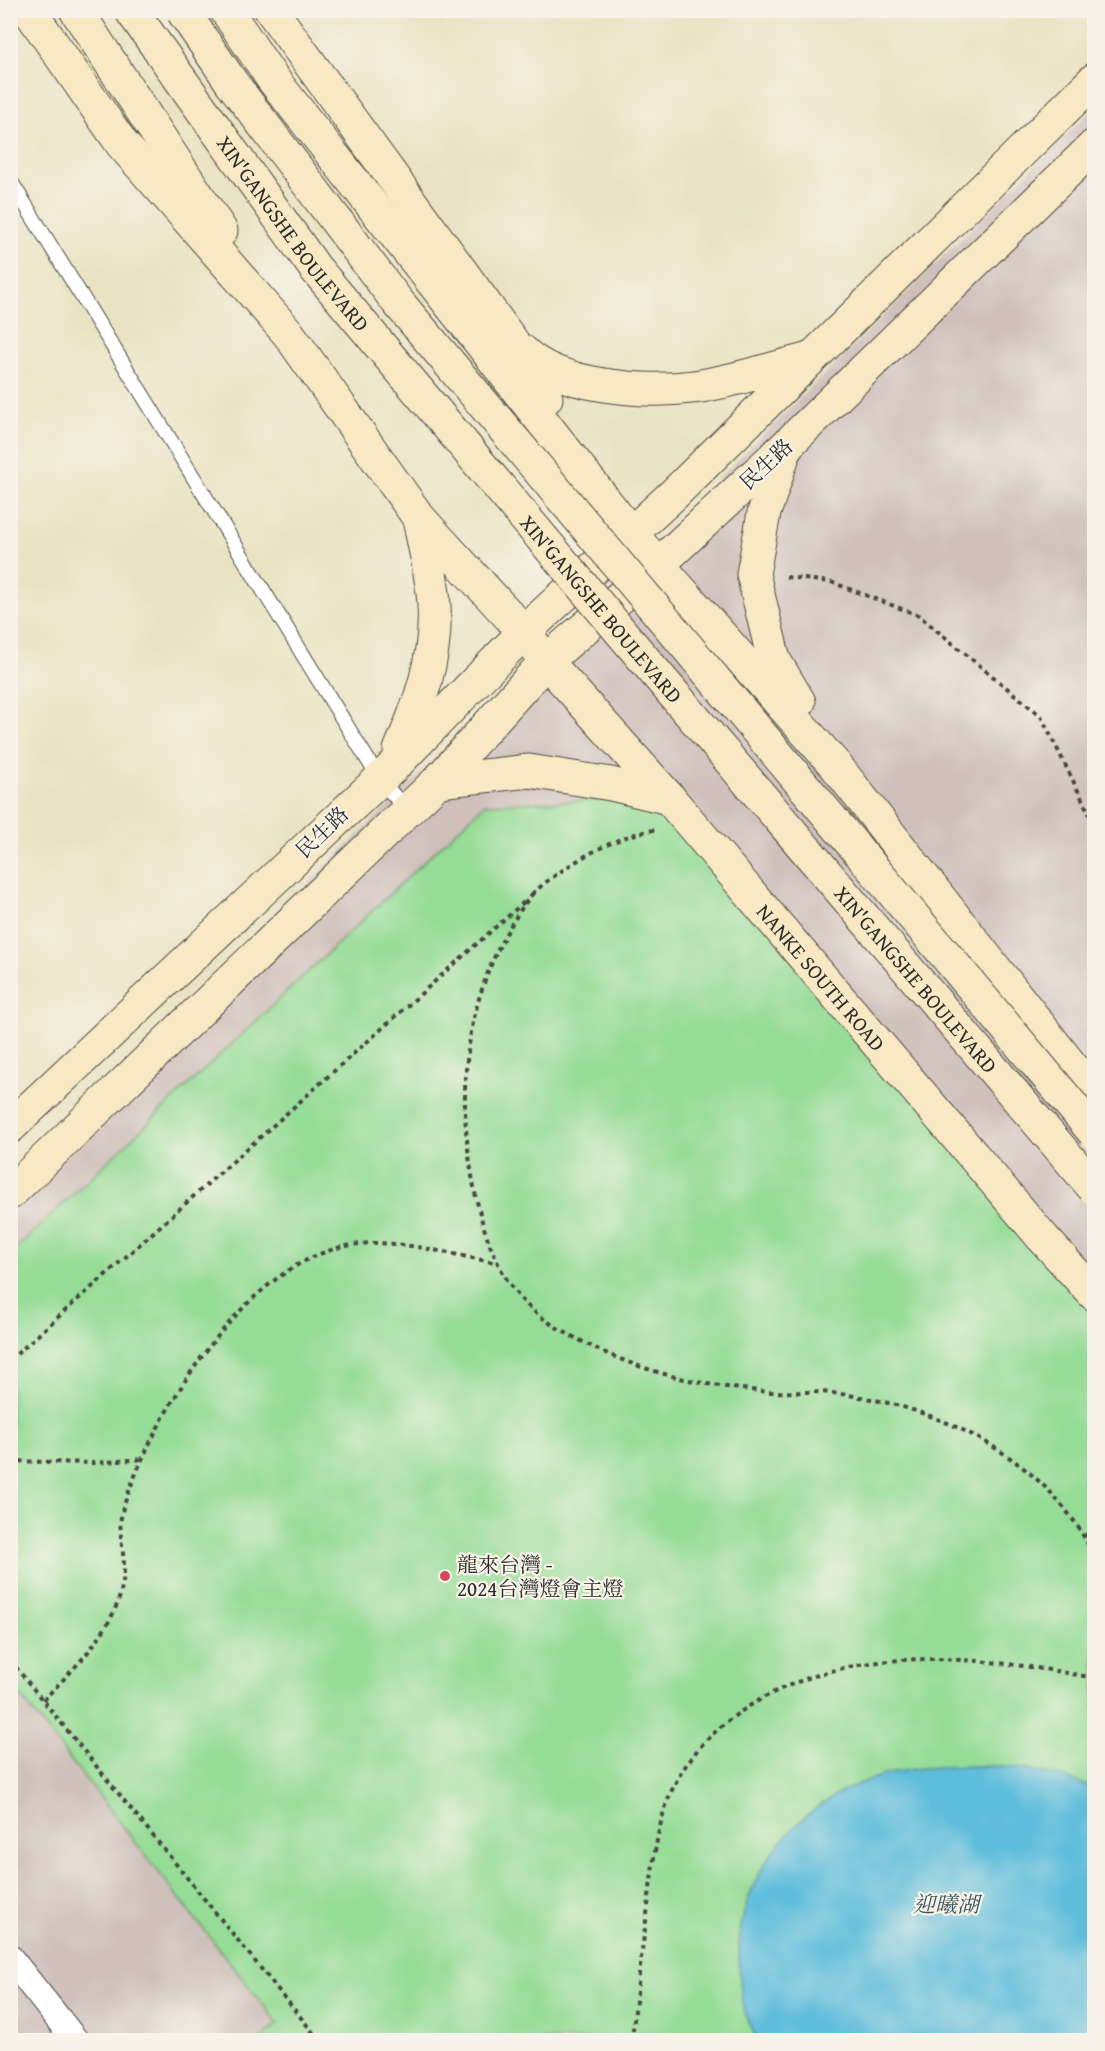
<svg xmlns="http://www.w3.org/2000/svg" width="1105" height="2051" font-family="'Gentium Book Plus','Noto Serif TC',serif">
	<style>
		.industrial { fill: #cfc0bb }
		.green { fill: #95dc96; stroke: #608460; stroke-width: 1.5 }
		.water { fill: #5ebddc; stroke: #447484; stroke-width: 1.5 }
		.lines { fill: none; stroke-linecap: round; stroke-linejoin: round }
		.lane-casing { stroke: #484742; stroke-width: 16 }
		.street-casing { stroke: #484742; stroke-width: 28 }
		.secondary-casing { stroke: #484742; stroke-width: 35 }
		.path { stroke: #484742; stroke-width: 4; stroke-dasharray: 4.5 4.5; stroke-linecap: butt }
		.lane { stroke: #fff; stroke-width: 14 }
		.street { stroke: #fff; stroke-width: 26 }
		.secondary { stroke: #f8e8c3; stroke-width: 33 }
		.secondary-bridge-casing { stroke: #484742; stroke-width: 35; stroke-linecap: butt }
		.secondary-bridge { stroke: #f8e8c3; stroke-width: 33 }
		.poi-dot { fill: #d1495b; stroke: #f7f3e8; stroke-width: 2 }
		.labels { text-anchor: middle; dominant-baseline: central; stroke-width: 4.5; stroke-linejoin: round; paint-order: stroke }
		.street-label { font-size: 21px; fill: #2b2b2b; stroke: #f7f3e8 }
		.poi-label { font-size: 21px; fill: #2b2b2b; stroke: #f7f3e8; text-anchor: start }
		.water-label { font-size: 22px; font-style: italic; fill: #3a5760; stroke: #f7f3e8 }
	</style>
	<rect width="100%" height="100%" fill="#f7f3e8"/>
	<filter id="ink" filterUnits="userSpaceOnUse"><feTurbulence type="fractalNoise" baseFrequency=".0167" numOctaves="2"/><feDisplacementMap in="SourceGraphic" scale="12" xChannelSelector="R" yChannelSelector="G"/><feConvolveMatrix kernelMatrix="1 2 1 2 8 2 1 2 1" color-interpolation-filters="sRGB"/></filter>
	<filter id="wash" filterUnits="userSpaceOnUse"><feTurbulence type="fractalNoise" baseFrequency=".008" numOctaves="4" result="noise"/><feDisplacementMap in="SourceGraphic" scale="24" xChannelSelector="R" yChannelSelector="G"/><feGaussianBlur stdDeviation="1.35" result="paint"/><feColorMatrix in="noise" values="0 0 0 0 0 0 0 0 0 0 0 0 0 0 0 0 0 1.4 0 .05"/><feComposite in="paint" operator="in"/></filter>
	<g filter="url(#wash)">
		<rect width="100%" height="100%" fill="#eae3c3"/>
		<path class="industrial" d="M 1094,107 L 1094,2040 L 11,2040 L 11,1179 Z"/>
		<path class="green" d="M 669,798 L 1094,1311 L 1094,2040 L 258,2040 L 278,2024 L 11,1684 L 11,1253 L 485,804 Z"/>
		<path class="water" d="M 979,1766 C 1020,1766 1056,1773 1094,1788 L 1094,2040 L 759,2040 C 742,2020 740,1989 739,1963 C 734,1870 809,1790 897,1772 C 923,1766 952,1767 979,1766 Z"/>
	</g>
	<g filter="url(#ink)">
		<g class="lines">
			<defs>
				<path id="lane" d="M 10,180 L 379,778 L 407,811"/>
				<path id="street" d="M 10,1958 L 75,2040"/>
				<g id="secondary">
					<path id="s1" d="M 29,10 L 122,144 L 288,333 L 419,518 L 524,632 L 546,661 L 669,798 L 1043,1238 L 1094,1294"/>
					<path d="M 76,10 L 221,231"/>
					<path d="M 226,10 L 272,78 L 631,534 L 836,766 L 1094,1095"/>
					<path d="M 271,10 L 511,340 L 546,398"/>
					<path d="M 522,351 C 557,387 645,393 693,387 C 732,382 772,368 810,359"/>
					<path d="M 785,450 L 764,513 L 753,574 L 774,660 L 799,702"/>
					<path d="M 400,750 C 420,704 437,657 434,606 C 433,577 424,547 419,518"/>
					<path d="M 438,781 L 529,771 L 611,784 L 669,798"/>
					<path d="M 10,1127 L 393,767 L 524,632 L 674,494 L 1094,80"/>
					<path d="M 10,1193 L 438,781 L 546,661 L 658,565 L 787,445 L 1094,146"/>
				</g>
			</defs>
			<use href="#lane" class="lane-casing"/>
			<use href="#street" class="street-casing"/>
			<use href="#secondary" class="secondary-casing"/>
			<g class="path">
				<path d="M 786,577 L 831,582 L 918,615 L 1041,716 L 1094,823"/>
				<path d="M 533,893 C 478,963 458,1052 467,1140 C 473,1191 483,1247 514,1290 C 531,1314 558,1329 583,1342 C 642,1373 706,1387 772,1392 C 792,1393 812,1391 832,1393 C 936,1404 1049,1458 1094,1556"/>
				<path d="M 532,894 C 562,867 614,835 655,830"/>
				<path d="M 10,1360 L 525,901"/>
				<path d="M 10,1461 L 94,1463 L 143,1459"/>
				<path d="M 1085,1534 L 1094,1540"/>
				<path d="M 10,1660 L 319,2040"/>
				<path d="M 43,1700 C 78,1665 124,1621 124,1568 C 124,1546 116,1527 124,1505 C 156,1410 249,1255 359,1244 C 401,1239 456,1256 498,1263"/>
				<path d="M 632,2040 C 636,1998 641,1956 647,1914 C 652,1874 655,1828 672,1790 C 689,1753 717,1726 751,1705 C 855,1641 980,1656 1094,1678"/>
			</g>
			<use href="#lane" class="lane"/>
			<use href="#street" class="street"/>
			<use href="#secondary" class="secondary"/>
			<defs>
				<g id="secondary-bridge">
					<path id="s2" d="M 131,10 L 315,268 L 637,651 L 1094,1188"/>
					<path d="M 182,10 L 232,83 L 397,301 L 1094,1132"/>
				</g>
			</defs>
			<use href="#secondary-bridge" class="secondary-bridge-casing"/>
			<use href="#secondary-bridge" class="secondary-bridge"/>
		</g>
	</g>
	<circle class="poi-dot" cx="445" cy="1576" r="6"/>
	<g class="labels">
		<g class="street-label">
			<text stroke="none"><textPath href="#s2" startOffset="276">XIN'GANGSHE BOULEVARD</textPath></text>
			<text transform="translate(766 464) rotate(-43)">民生路</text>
			<text stroke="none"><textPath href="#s2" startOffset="762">XIN'GANGSHE BOULEVARD</textPath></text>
			<text transform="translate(322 832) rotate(-44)">民生路</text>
			<text stroke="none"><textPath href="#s1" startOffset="1252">NANKE SOUTH ROAD</textPath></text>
			<text stroke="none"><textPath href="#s2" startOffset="1248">XIN'GANGSHE BOULEVARD</textPath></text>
		</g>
		<g class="poi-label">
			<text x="457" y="1564">龍來台灣 -<tspan x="457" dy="24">2024台灣燈會主燈</tspan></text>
		</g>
		<g class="water-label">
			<text x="946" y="1904">迎曦湖</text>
		</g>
	</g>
	<rect width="1105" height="2051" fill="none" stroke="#f7f3e8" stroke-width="36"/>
</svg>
